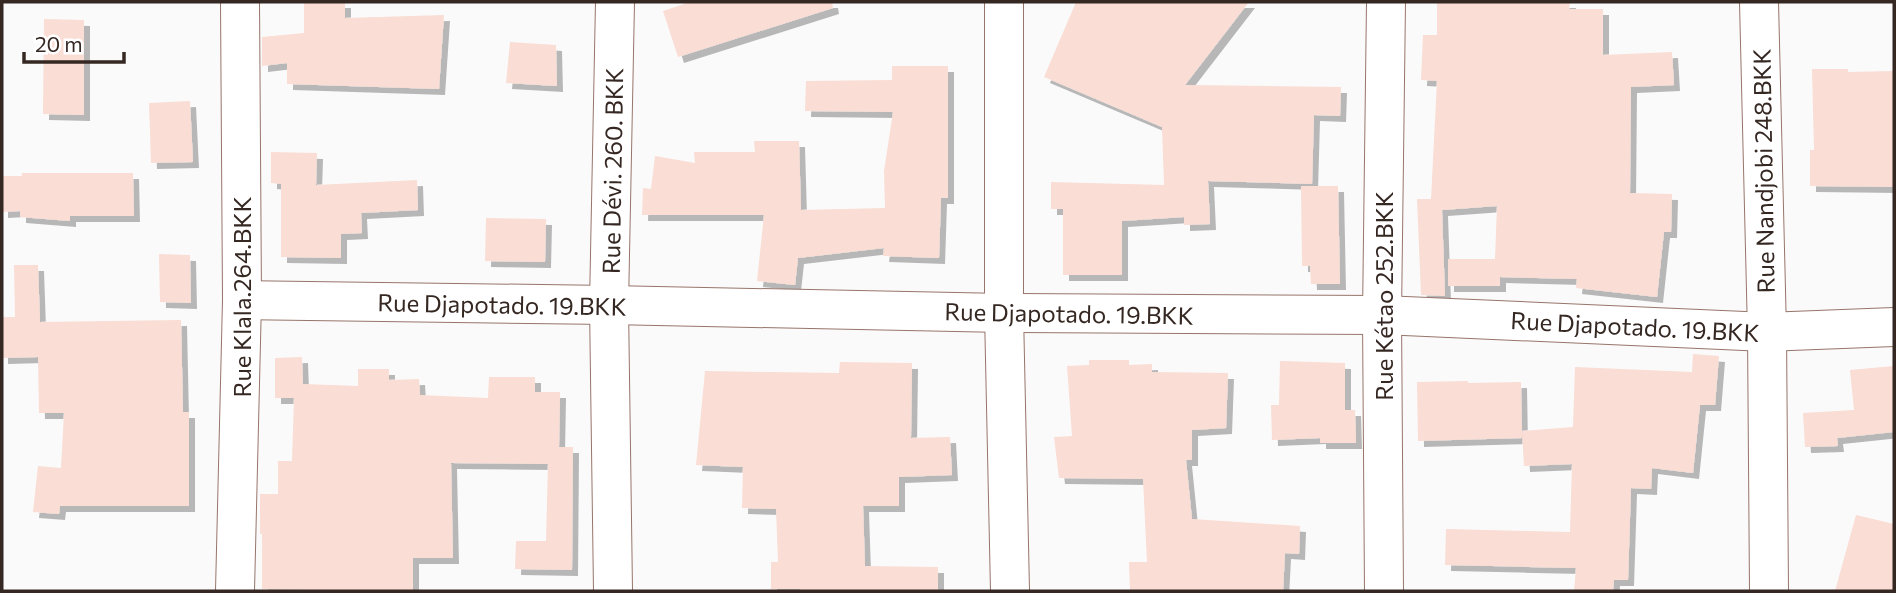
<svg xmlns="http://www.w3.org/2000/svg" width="1896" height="593" font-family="Commissioner,sans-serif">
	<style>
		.building { fill: #faddd4; filter: url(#shadow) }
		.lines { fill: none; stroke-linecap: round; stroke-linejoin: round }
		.minor-casing { stroke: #97756a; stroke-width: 40 }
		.minor { stroke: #fff; stroke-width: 38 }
		.labels { text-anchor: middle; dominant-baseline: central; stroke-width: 7; stroke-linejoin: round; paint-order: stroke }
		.street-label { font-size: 24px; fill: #352722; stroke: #fff }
	</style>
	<defs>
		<filter id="shadow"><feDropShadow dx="6" dy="6" stdDeviation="0" flood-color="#0004"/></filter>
	</defs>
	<rect width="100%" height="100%" fill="#fafafa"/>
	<g class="building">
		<path d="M 304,2 L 345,2 L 345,18 L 444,15 L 439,89 L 287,84 L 287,63 L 262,66 L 262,37 L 304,33 Z"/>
		<path d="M 690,2 L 832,2 L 833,8 L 678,57 L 663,11 Z"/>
		<path d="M 1076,2 L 1249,2 L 1185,85 L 1341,87 L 1340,116 L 1314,115 L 1312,184 L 1208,181 L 1210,224 L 1184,225 L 1184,217 L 1122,221 L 1122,275 L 1063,275 L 1063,209 L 1051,209 L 1051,182 L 1164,185 L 1162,127 L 1044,77 Z"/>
		<path d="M 1437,2 L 1570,2 L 1569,9 L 1603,9 L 1603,55 L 1672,52 L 1674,85 L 1631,87 L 1630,193 L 1672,194 L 1671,232 L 1664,232 L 1657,297 L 1576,288 L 1577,279 L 1500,277 L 1500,286 L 1448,286 L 1448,259 L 1495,259 L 1497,206 L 1442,210 L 1445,296 L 1421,295 L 1417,199 L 1431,199 L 1437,81 L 1421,80 L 1423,35 L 1437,35 Z"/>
		<path d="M 44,19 L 84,20 L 84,115 L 43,114 Z"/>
		<path d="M 510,42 L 556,45 L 557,86 L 506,83 Z"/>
		<path d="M 892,66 L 948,66 L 948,198 L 941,198 L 939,258 L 883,256 L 884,248 L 798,258 L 795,285 L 757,281 L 764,215 L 642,215 L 643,188 L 651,189 L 655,156 L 695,163 L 694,152 L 755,152 L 754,141 L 799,141 L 801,210 L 885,208 L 884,171 L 893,112 L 805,111 L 806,81 L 892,80 Z"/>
		<path d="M 1812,69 L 1848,69 L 1848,72 L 1894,71 L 1894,187 L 1810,186 L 1810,150 L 1814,150 Z"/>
		<path d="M 190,101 L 193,162 L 151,163 L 149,103 Z"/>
		<path d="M 271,152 L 317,153 L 316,185 L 417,180 L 418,210 L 361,213 L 362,233 L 341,234 L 341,258 L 281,257 L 281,184 L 271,183 Z"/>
		<path d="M 22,173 L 133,173 L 134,216 L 70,216 L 70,221 L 20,217 L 20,211 L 2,212 L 2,176 L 22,176 Z"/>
		<path d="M 1301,186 L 1338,186 L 1340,284 L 1311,284 L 1310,266 L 1302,266 Z"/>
		<path d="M 486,218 L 546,219 L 545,262 L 485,261 Z"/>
		<path d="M 159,254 L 190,255 L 191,303 L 160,302 Z"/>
		<path d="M 14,265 L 38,265 L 40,322 L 181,320 L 183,412 L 189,412 L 189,506 L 60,506 L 59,514 L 33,512 L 38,466 L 61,468 L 64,413 L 39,413 L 38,357 L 2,358 L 2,317 L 15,317 Z"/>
		<path d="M 1693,354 L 1719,356 L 1715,405 L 1700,405 L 1693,473 L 1652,468 L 1651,489 L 1631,488 L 1628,580 L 1614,580 L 1613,591 L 1574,591 L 1576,568 L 1445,565 L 1446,529 L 1570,532 L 1572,464 L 1524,466 L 1522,431 L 1573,427 L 1575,367 L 1692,372 Z"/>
		<path d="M 302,357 L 303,384 L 358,386 L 358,369 L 389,369 L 389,380 L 419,379 L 420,395 L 488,398 L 489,377 L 535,377 L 535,392 L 560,392 L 559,447 L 573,447 L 572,570 L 515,569 L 516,541 L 546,541 L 548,464 L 451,463 L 453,558 L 413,558 L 413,591 L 262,589 L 262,534 L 260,534 L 260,494 L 278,494 L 278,461 L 292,461 L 294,398 L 275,398 L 275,358 Z"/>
		<path d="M 1089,360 L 1129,360 L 1129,365 L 1152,364 L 1152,372 L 1228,373 L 1226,428 L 1192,430 L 1192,460 L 1186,460 L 1192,519 L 1300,526 L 1299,554 L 1285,553 L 1283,591 L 1130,591 L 1129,562 L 1147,562 L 1143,479 L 1059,478 L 1054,437 L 1072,436 L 1067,366 L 1089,365 Z"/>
		<path d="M 1280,361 L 1345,363 L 1345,410 L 1355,410 L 1356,443 L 1320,443 L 1320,438 L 1272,440 L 1271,405 L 1279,405 Z"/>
		<path d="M 840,362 L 912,363 L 911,438 L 950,437 L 952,475 L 899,477 L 899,506 L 863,506 L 865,566 L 938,567 L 938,591 L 800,591 L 800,589 L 771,589 L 771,562 L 778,562 L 776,509 L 742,508 L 743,467 L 696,465 L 705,371 L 839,373 Z"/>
		<path d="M 1894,366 L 1894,432 L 1837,438 L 1838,446 L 1805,447 L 1803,413 L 1854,410 L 1850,370 Z"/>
		<path d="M 1468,381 L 1468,383 L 1521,382 L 1522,438 L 1418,441 L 1417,382 Z"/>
		<path d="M 1856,515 L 1894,524 L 1894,591 L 1835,591 Z"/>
	</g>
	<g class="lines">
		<defs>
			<g id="minor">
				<path d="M 1004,2 L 1004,313 L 1010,591"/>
				<path d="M 1759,2 L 1767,332 L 1769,591"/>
				<path d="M 242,300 L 609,305 L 1004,313 L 1382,315 L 1767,332 L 1894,327"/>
				<path d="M 235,591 L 242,300 L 240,2"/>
				<path d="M 613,591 L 609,305 L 615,2"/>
				<path d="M 1384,591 L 1382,315 L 1386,2"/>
			</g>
		</defs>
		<use href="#minor" class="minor-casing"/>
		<use href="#minor" class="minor"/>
	</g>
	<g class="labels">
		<g class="street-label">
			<text transform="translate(612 171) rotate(-89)">Rue Dévi. 260. BKK</text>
			<text transform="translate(1763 171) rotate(-91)">Rue Nandjobi 248.BKK</text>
			<text transform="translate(1383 296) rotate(-90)">Rue Kétao 252.BKK</text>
			<text transform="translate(241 297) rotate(-90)">Rue Klala.264.BKK</text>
			<text transform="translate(502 304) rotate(1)">Rue Djapotado. 19.BKK</text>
			<text transform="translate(1069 313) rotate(1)">Rue Djapotado. 19.BKK</text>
			<text transform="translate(1635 326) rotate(3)">Rue Djapotado. 19.BKK</text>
		</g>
	</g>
	<rect width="1896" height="593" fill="none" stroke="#352722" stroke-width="7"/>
	<path d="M24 52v10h100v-10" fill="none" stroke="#352722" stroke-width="3.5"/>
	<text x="35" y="52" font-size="21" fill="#352722" stroke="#ffffff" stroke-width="5" paint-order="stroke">20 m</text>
</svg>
